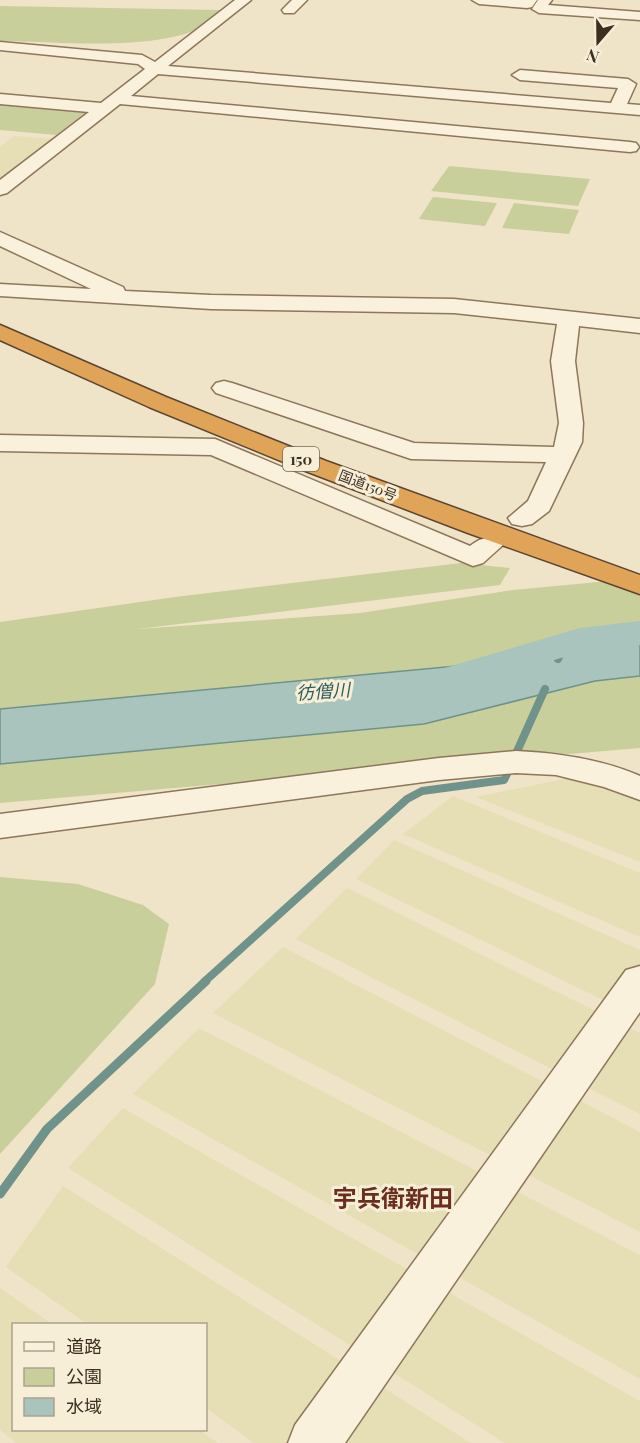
<svg xmlns="http://www.w3.org/2000/svg" width="640" height="1443" font-family="'Playfair Display','Noto Sans JP',serif">
	<style>
		.farmland { fill: #e6deb5 }
		.green { fill: #c9cf9b }
		.water { fill: #a9c4bc; stroke: #6f938a; stroke-width: 1.5 }
		.lines { fill: none; stroke-linecap: round; stroke-linejoin: round }
		.stream-far1 { stroke: #6f938a; stroke-width: 8 }
		.stream { stroke: #6f938a; stroke-width: 9 }
		.river { fill: #a9c4bc; fill-rule: evenodd }
		.minor-casing { stroke: #8d765c; stroke-width: 3 }
		.highway-casing { stroke: #5b4430; stroke-width: 3 }
		.minor { fill: #faf1dc; fill-rule: evenodd }
		.highway { fill: #e0a458; fill-rule: evenodd }
		.labels { text-anchor: middle; dominant-baseline: central; stroke-width: 6; stroke-linejoin: round; paint-order: stroke }
		.far-street-label { font-size: 14px; fill: #3d2e20; stroke: #f7eed8 }
		.shield { fill: #f7eed8; stroke: #756857; stroke-width: 1.5 }
		.shield-label { font-size: 15px; font-weight: bold; fill: #3d2e20 }
		.water-label { font-size: 18px; font-style: italic; fill: #2f5d5a; stroke: #f7eed8 }
		.near-quarter-label { font-size: 24px; font-weight: bold; fill: #6b2e1e; stroke: #f7eed8 }
	</style>
	<rect width="100%" height="100%" fill="#f0e4c8"/>
	<g class="farmland">
		<path d="M 14,136 L 55,139 L 0,184 L 0,147 Z"/>
		<path d="M 583,775 L 640,800 L 640,862 L 476,797 Z"/>
		<path d="M 453,796 L 640,873 L 640,937 L 403,834 Z"/>
		<path d="M 394,840 L 640,950 L 640,1018 L 356,879 Z"/>
		<path d="M 347,888 L 640,1033 L 640,1114 L 296,939 Z"/>
		<path d="M 283,947 L 640,1132 L 640,1232 L 213,1013 Z"/>
		<path d="M 199,1028 L 640,1255 L 640,1379 L 133,1094 Z"/>
		<path d="M 123,1108 L 640,1401 L 640,1443 L 505,1443 L 68,1168 Z"/>
		<path d="M 63,1186 L 471,1443 L 254,1443 L 206,1408 L 206,1324 L 87,1324 L 6,1267 Z"/>
		<path d="M 0,1288 L 52,1324 L 14,1324 L 14,1430 L 199,1430 L 218,1443 L 17,1443 L 0,1430 Z"/>
	</g>
	<g class="green">
		<path d="M 0,6 L 220,10 L 220,17 C 173,55 59,41 0,41 Z"/>
		<path d="M 0,100 L 93,107 L 56,135 L 0,130 Z"/>
		<path d="M 449,166 L 590,179 L 578,206 L 431,191 Z"/>
		<path d="M 433,197 L 497,203 L 485,226 L 419,219 Z"/>
		<path d="M 514,203 L 579,210 L 569,234 L 502,228 Z"/>
		<path d="M 461,563 L 510,568 L 500,585 L 138,629 L 360,613 L 513,590 L 640,578 L 640,748 L 0,803 L 0,622 L 175,597 Z"/>
		<path d="M 0,877 L 78,884 L 143,905 L 169,924 L 155,984 L 0,1154 Z"/>
	</g>
	<path class="water" d="M 640,638 L 640,676 L 595,681 L 424,724 L 0,764 L 0,709 L 510,661 Z"/>
	<g class="lines">
		<g class="stream-far1">
			<path d="M 558,659 L 564,645"/>
			<path d="M 514,758 L 545,689"/>
			<path d="M 204,982 L 407,799 L 422,791 L 504,780 L 510,768"/>
		</g>
		<path class="stream" d="M 0,1194 L 47,1129 L 206,981"/>
		<path class="river" d="M 640,621 L 640,645 L 584,651 L 455,690 L 441,687 L 435,678 L 441,669 L 580,628 Z"/>
		<defs>
			<g id="minor">
				<path d="M 235,0 L 251,0 L 168,66 L 611,103 L 618,88 L 520,80 L 512,75 L 520,70 L 628,79 L 636,84 L 627,104 L 640,105 L 640,115 L 158,74 L 131,96 L 630,142 L 636,143 L 639,147 L 636,151 L 630,152 L 120,104 L 7,193 L 0,195 L 0,180 L 89,112 L 0,104 L 0,94 L 101,103 L 145,69 L 138,64 L 0,50 L 0,42 L 142,55 L 155,62 Z"/>
				<path d="M 292,0 L 307,0 L 294,13 L 284,13 L 282,10 Z"/>
				<path d="M 472,0 L 537,0 L 532,7 L 527,8 L 479,4 Z"/>
				<path d="M 538,0 L 552,0 L 548,5 L 640,12 L 640,20 L 539,13 L 532,9 Z"/>
				<path d="M 0,232 L 123,287 L 125,291 L 211,295 L 454,299 L 640,319 L 640,333 L 579,326 L 575,361 L 583,423 L 582,442 L 549,511 L 532,524 L 522,526 L 512,524 L 508,518 L 528,501 L 546,462 L 411,459 L 216,393 L 212,388 L 216,383 L 224,381 L 232,383 L 414,443 L 554,447 L 559,423 L 551,361 L 557,324 L 454,313 L 211,309 L 0,296 L 0,284 L 91,289 L 0,246 Z"/>
				<path d="M 0,435 L 215,439 L 470,546 C 480,538 487,536 499,539 L 503,545 L 483,563 L 473,566 L 211,455 L 0,451 Z"/>
				<path d="M 516,751 C 558,753 601,759 640,776 L 640,800 L 604,787 L 556,775 L 516,773 L 439,780 L 0,838 L 0,814 L 439,758 Z"/>
				<path d="M 640,966 L 640,1012 L 345,1443 L 288,1443 L 295,1425 L 626,970 Z"/>
			</g>
			<path id="highway" d="M 0,325 L 166,397 L 326,461 L 640,575 L 640,594 L 468,533 L 308,472 L 149,407 L 0,340 Z"/>
		</defs>
		<use href="#minor" class="minor-casing"/>
		<use href="#highway" class="highway-casing"/>
		<use href="#minor" class="minor"/>
		<use href="#highway" class="highway"/>
	</g>
	<g class="labels">
		<g class="far-street-label">
			<text transform="translate(368 485) rotate(21)">国道150号</text>
		</g>
		<rect class="shield" x="283" y="447" width="36" height="24" rx="4.5"/>
		<g class="shield-label">
			<text x="301" y="459">150</text>
		</g>
		<g class="water-label">
			<text transform="translate(323 691) rotate(-4)">彷僧川</text>
		</g>
		<g class="near-quarter-label">
			<text x="393" y="1197">宇兵衛新田</text>
		</g>
	</g>
	<rect x="12" y="1323" width="195" height="108" fill="#f7eed8" stroke="#ada18e" stroke-width="1.5"/>
	<rect x="24" y="1342" width="30" height="9" fill="#faf1dc" stroke="#ada18e" stroke-width="1.5"/>
	<text x="66" y="1353" font-size="18" fill="#3d2e20">道路</text>
	<rect x="24" y="1368" width="30" height="18" fill="#c9cf9b" stroke="#ada18e" stroke-width="1.5"/>
	<text x="66" y="1383" font-size="18" fill="#3d2e20">公園</text>
	<rect x="24" y="1398" width="30" height="18" fill="#a9c4bc" stroke="#ada18e" stroke-width="1.5"/>
	<text x="66" y="1413" font-size="18" fill="#3d2e20">水域</text>
	<g transform="translate(598 42) rotate(200)" stroke="#f7eed8" stroke-width="4.5" paint-order="stroke">
	<path d="M0-4.5L10 22L0 15L-10 22Z" fill="#3d2e20"/>
	<text y="-9" font-size="16" font-weight="bold" text-anchor="middle" fill="#3d2e20">N</text>
	</g>
</svg>
